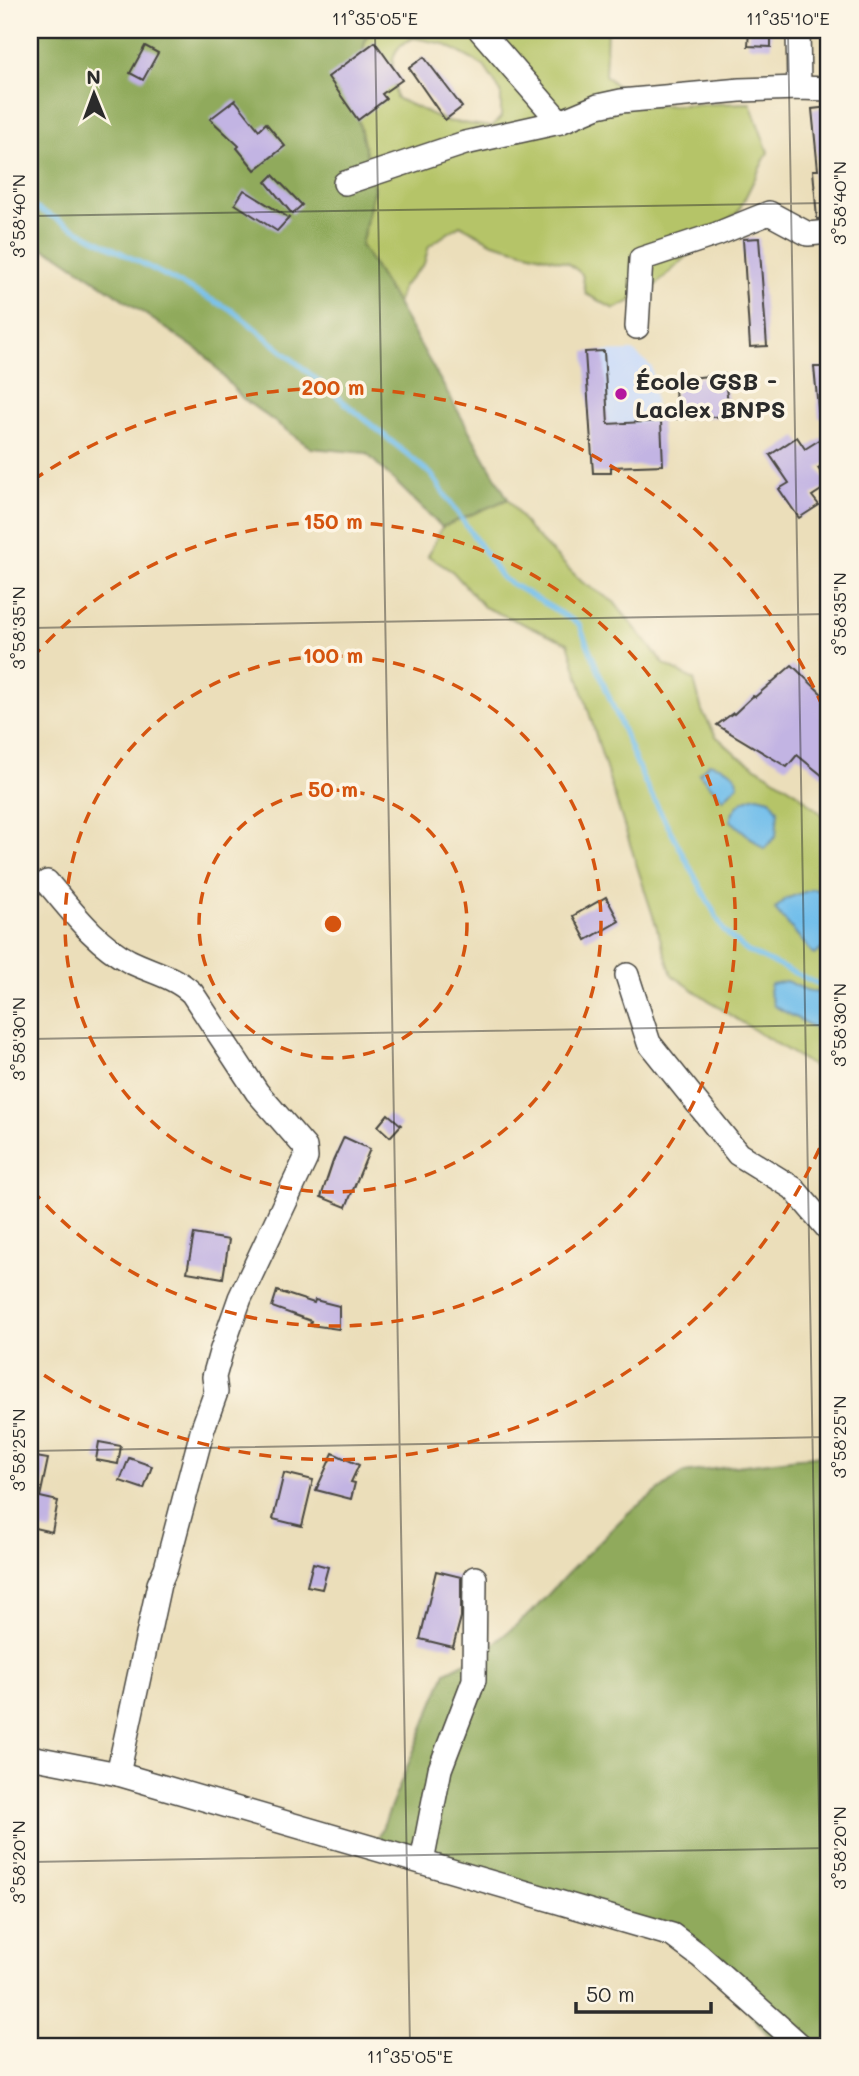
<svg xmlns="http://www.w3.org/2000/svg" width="859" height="2076" font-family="Mali,sans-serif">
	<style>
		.built { fill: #cbdcf9 }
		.green { fill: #b5c467; stroke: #707849; stroke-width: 2; fill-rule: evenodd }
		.forest { fill: #90aa5c; stroke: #5e6a44; stroke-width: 2 }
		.water { fill: #71beeb; stroke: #4e748b; stroke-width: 2 }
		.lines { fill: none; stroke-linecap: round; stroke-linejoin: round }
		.stream { stroke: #71beeb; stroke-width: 5 }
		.building { fill: #c2b4e3 }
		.minor-casing { stroke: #484640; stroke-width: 26 }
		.minor { stroke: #fff; stroke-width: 23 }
		.ticks { fill: none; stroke: #2b2b2b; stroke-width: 2; stroke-opacity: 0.45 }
		.ring { fill: none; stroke: #d5540f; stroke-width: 3.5; stroke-dasharray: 12 9 }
		.poi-dot { fill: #b5179e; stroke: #fcf5e5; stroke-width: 2.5 }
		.labels { text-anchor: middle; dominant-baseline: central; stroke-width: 7; stroke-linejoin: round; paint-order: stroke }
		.poi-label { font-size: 24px; font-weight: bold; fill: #2b2b2b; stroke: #fcf5e5; text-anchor: start }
		.centre { fill: #d5540f; stroke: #fcf5e5; stroke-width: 3.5 }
		.ring-label { font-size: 21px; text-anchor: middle; font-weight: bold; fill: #d5540f; stroke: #fcf5e5; stroke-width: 7; stroke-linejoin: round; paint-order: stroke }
		.neatline { fill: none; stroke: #2b2b2b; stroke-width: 2.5 }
		.ticks-label { font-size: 18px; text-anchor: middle; fill: #2b2b2b }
	</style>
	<rect width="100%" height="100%" fill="#fcf5e5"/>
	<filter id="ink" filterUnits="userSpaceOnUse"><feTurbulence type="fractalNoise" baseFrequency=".0143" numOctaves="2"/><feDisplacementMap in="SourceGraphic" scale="14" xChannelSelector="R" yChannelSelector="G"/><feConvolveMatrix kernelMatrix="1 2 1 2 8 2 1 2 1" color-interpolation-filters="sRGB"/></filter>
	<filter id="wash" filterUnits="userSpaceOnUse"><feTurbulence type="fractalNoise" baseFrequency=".00686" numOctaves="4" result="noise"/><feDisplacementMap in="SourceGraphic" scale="28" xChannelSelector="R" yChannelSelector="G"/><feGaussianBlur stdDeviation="1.57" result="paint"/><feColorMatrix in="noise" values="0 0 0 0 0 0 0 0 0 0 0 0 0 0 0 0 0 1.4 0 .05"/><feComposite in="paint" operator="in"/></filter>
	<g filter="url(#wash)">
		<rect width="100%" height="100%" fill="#ebdeba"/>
		<path class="built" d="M 633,351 L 652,367 L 657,421 L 661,421 L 663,465 L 616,467 L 611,473 L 593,473 L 585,352 Z"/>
		<g class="green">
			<path d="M 378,30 L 607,30 L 605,75 L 638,106 L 750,103 L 768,152 L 738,212 L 719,227 L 645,295 L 614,309 L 586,294 L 582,274 L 568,263 L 493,243 L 460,225 L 429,246 L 424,264 L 403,286 L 397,304 L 361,245 L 374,188 L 353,97 L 366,37 ZM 414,38 L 444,44 L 484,66 L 501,92 L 501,117 L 492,127 L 446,121 L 396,98 C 394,70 383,50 414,38 Z"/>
			<path d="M 508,499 L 530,530 L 582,582 L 614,602 L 664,664 L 694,680 L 702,711 L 716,736 L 737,755 L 796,792 L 826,818 L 829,826 L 829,1076 L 730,1015 L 672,975 L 611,785 L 568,643 L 484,607 L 453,572 L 428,556 L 442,527 Z"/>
		</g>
		<g class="forest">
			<path d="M 30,30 L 378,30 L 366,37 L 353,97 L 374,188 L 361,245 L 397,304 L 508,499 L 442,527 L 366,453 L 311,448 L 242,398 L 205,355 L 58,255 L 30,244 Z"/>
			<path d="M 829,1454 L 829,2046 L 777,2046 L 717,1974 L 674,1936 L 374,1848 L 446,1672 L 480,1655 L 532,1612 L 567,1574 L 628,1513 L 683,1473 Z"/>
		</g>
		<g class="water">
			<path d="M 709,763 C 723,767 737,769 738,785 L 723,799 L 699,774 Z"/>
			<path d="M 758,796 L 770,799 L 778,810 L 776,836 L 764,849 L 730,820 C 735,805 742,799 758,796 Z"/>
			<path d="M 813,889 L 827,892 L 829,894 L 829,944 L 814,955 L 775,909 L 785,899 Z"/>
			<path d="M 786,981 L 806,990 L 829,995 L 829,1040 L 824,1033 L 774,1006 L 769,991 L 771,984 Z"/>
		</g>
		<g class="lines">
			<path class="stream" d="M 30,205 L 235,312 L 431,474 L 502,578 L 579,624 L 644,781 L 724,931 L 747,951 L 829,989"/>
		</g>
		<g id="blocks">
			<g class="building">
				<path d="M 749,30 L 771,30 L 771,47 L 748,46 Z"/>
				<path d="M 375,42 L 402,80 L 382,94 L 386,99 L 358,120 L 328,77 Z"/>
				<path d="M 145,46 L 158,53 L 143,80 L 130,73 Z"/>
				<path d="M 424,57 L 462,107 L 445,120 L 409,68 Z"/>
				<path d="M 235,100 L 259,130 L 266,123 L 285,146 L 255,170 L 237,148 L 239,146 L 210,119 Z"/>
				<path d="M 829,107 L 829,218 L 817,219 L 813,170 L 818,170 L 812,109 Z"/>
				<path d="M 273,175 L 302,205 L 292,214 L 266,182 Z"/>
				<path d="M 244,190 L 289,218 L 277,231 L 235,204 Z"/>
				<path d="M 759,238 L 767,346 L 750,347 L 743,239 Z"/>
				<path d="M 604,351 L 608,424 L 661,421 L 663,465 L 611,467 L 611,473 L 593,473 L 585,352 Z"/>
				<path d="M 814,367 L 829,367 L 829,418 L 819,418 Z"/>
				<path d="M 724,374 L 730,416 L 676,419 L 675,380 Z"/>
				<path d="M 829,434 L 829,461 L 818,468 L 829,485 L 812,496 L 819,505 L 799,518 L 779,489 L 789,483 L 770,455 L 797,437 L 805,449 Z"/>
				<path d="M 792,665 L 829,701 L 829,769 L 823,776 L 797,755 L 787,767 L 717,725 L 733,713 L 734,714 L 753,696 L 755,697 Z"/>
				<path d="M 606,897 L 619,921 L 586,940 L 573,916 Z"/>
				<path d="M 388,1114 L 401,1125 L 390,1137 L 378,1126 Z"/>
				<path d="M 344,1137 L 370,1149 L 346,1207 L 321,1197 L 333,1161 Z"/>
				<path d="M 194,1234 L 229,1240 L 223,1278 L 187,1272 Z"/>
				<path d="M 277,1291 L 314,1303 L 315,1300 L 339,1306 L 339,1329 L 310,1325 L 311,1321 L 272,1307 Z"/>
				<path d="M 99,1442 L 121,1446 L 118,1464 L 96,1460 Z"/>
				<path d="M 333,1453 L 359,1465 L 351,1482 L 355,1483 L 351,1499 L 316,1490 Z"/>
				<path d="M 30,1456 L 48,1459 L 40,1497 L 58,1501 L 52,1532 L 30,1527 Z"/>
				<path d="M 129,1458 L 152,1466 L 144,1489 L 120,1481 Z"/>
				<path d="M 284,1473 L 313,1480 L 302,1526 L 273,1519 Z"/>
				<path d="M 313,1563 L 328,1567 L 322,1589 L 307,1586 Z"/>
				<path d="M 436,1571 L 461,1577 L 461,1617 L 453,1647 L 420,1639 Z"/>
			</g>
		</g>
	</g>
	<g filter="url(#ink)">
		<use href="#blocks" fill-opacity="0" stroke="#484640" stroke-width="2"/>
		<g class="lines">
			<defs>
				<g id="minor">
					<path d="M 480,30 L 560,122"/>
					<path d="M 798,30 L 799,88"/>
					<path d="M 345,183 L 465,143 L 560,122 L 598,106 L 621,101 L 740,90 L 799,88 L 829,89"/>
					<path d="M 637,327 L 641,259 L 717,234 L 769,213 L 808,234 L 829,232"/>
					<path d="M 47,882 C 72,911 95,943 129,961 C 151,972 174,976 192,993 L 257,1092 L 305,1147 L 306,1158 L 240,1298 L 221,1352 L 214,1377 L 216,1392 L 203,1428 L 166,1568 L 159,1584 L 118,1774"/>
					<path d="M 627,975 L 649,1043 L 738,1154 L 793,1188 L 829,1230"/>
					<path d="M 30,1757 L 118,1774 L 672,1935 L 700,1956 L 801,2046"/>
					<path d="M 422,1862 L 440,1769 L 474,1680 L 475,1578"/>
				</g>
			</defs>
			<use href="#minor" class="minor-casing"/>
			<use href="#minor" class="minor"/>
		</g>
	</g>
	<path class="ticks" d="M 375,30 L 410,2046M 788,30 L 823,2046M 30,216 L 829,203M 30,628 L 829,614M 30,1039 L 829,1025M 30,1451 L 829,1437M 30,1862 L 829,1848"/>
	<g class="ring">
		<circle cx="333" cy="924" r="134"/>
		<circle cx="333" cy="924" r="268"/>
		<path d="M32 658A402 402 0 1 1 32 1190"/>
		<path d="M828 1129A536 536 0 0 1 33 1368M33 480A536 536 0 0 1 828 719"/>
	</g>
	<circle class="poi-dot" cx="621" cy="394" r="7"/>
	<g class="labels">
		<g class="poi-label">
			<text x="635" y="380">École GSB -<tspan x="635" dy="28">Laclex BNPS</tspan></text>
		</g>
	</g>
	<circle cx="333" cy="924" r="10" class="centre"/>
	<g class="ring-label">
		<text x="333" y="395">200 m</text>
		<text x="333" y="529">150 m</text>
		<text x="333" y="663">100 m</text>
		<text x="333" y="797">50 m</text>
	</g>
	<rect width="859" height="2076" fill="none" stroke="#fcf5e5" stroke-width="77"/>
	<g transform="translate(94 94) rotate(359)" stroke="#fcf5e5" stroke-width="5" paint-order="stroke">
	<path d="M0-5L12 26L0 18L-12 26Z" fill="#2b2b2b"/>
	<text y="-10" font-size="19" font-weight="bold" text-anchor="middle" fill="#2b2b2b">N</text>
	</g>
	<path d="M576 2002v10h135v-10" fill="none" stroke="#2b2b2b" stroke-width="3.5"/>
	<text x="586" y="2002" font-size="21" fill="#2b2b2b" stroke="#fcf5e5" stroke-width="5" paint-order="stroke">50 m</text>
	<rect x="38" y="38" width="782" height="2000" class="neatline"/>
	<g class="ticks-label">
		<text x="375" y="25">11°35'05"E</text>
		<text x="788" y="25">11°35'10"E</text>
		<text transform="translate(840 203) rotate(-90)" y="6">3°58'40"N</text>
		<text transform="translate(19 216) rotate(-90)" y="6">3°58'40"N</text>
		<text transform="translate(840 614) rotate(-90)" y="6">3°58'35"N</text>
		<text transform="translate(19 628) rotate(-90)" y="6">3°58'35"N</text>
		<text transform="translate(840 1025) rotate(-90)" y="6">3°58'30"N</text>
		<text transform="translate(19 1039) rotate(-90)" y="6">3°58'30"N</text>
		<text transform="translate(840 1437) rotate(-90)" y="6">3°58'25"N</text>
		<text transform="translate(19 1450) rotate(-90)" y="6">3°58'25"N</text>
		<text transform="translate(840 1848) rotate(-90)" y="6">3°58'20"N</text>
		<text transform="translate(19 1862) rotate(-90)" y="6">3°58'20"N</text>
		<text x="410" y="2063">11°35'05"E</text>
	</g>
</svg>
